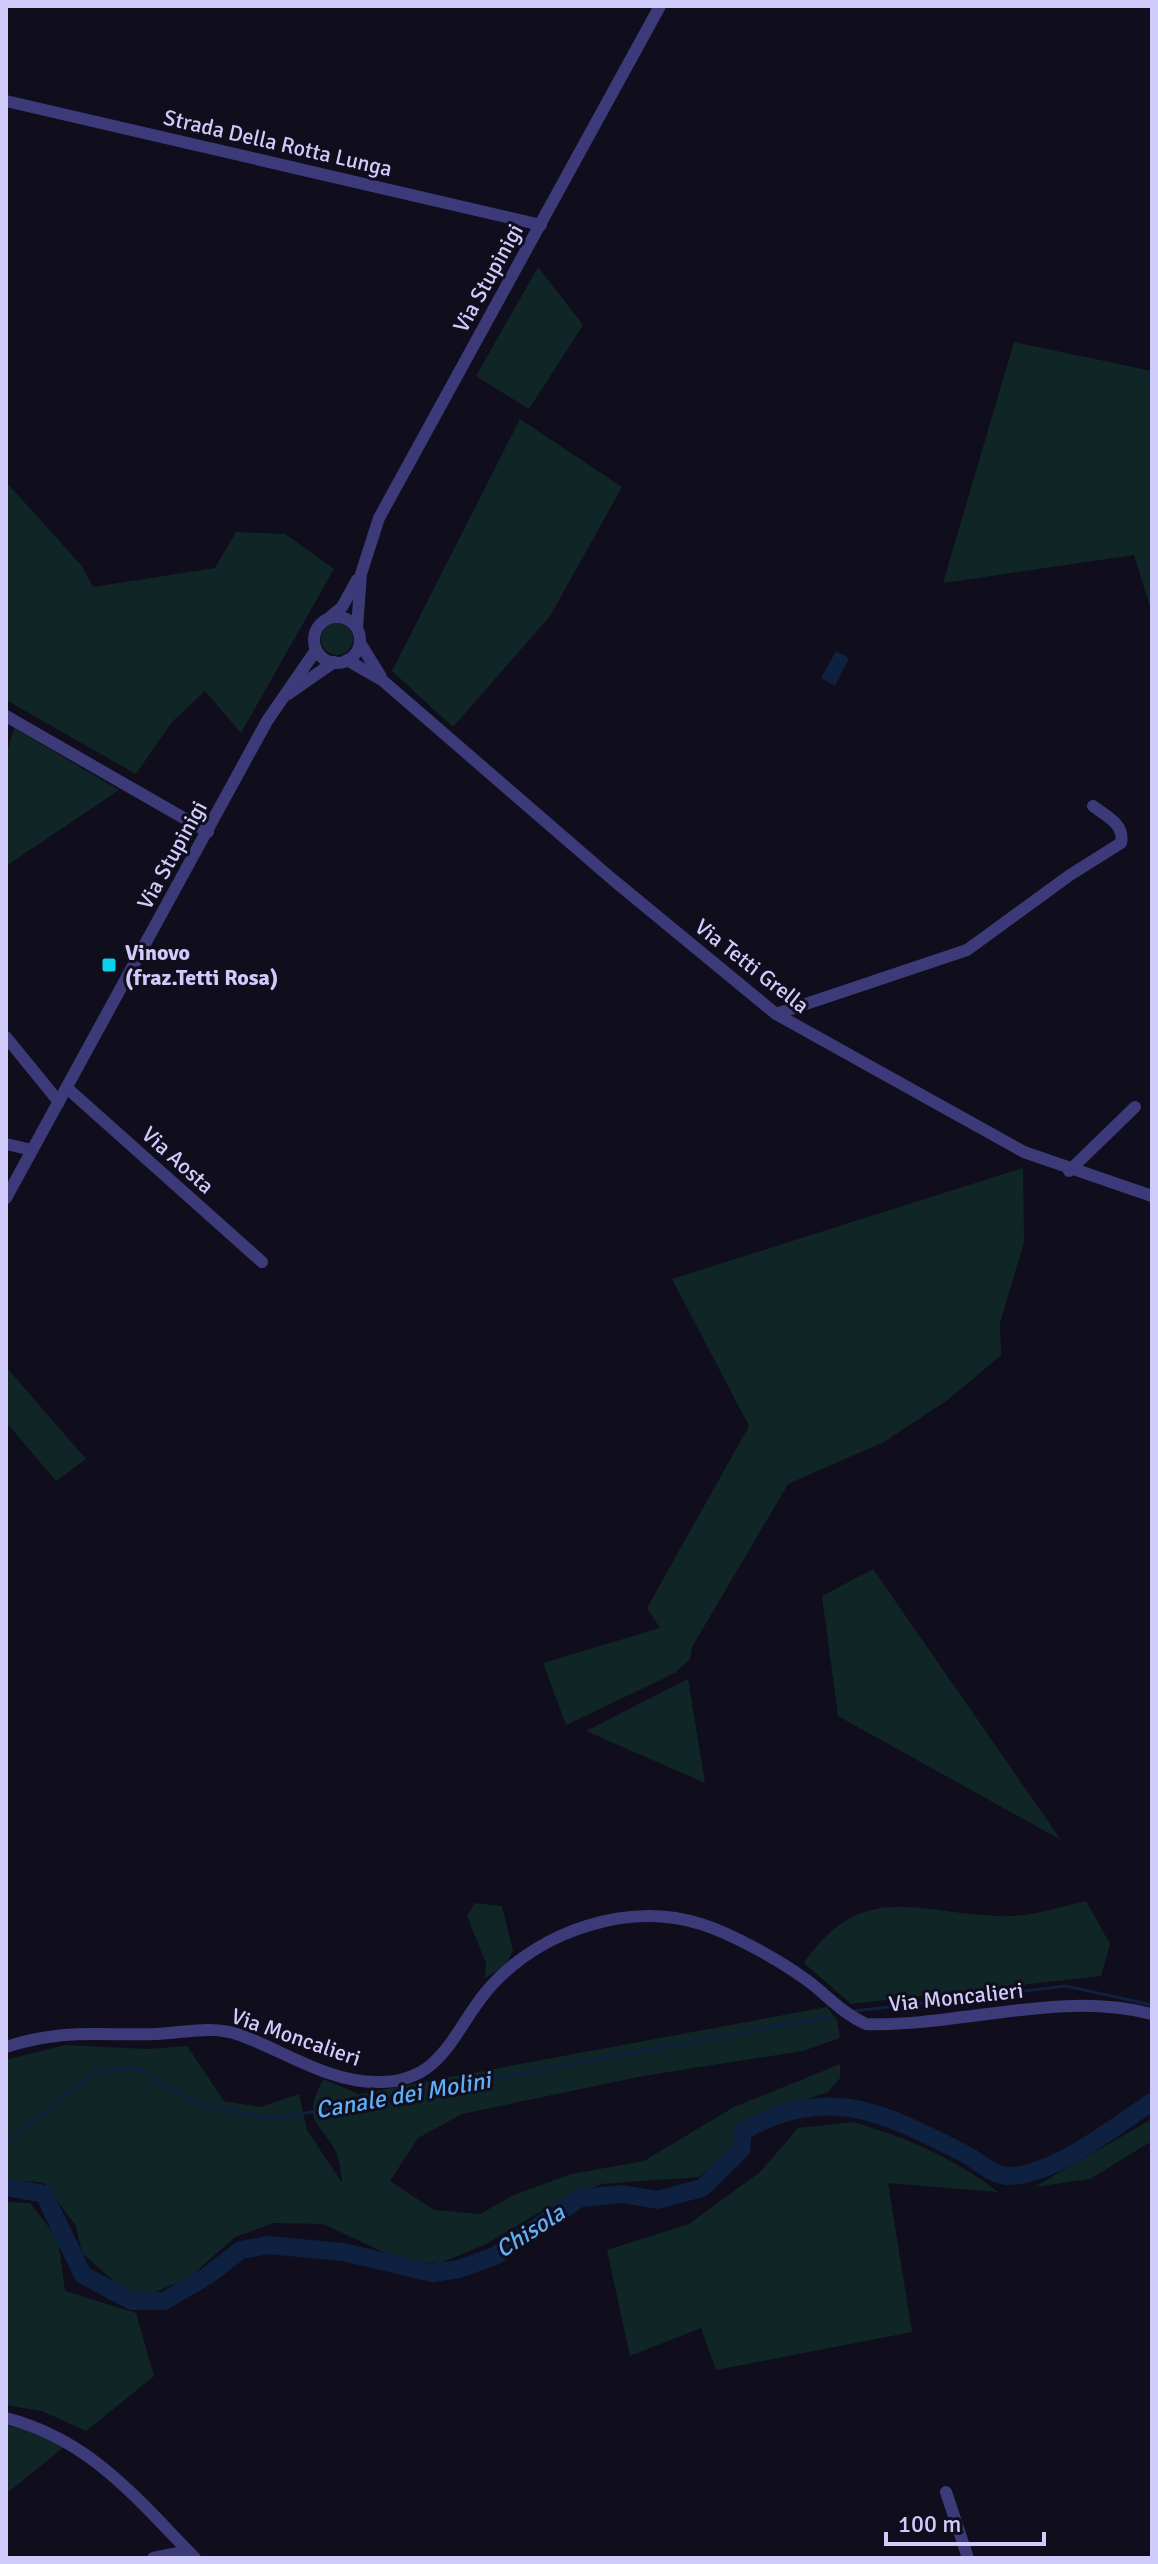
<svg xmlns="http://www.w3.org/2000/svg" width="1158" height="2564" font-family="Signika,sans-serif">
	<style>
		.green { fill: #102626 }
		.water { fill: #0e2140 }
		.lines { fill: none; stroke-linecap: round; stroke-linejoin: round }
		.stream { stroke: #0e2140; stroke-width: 3 }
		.river { stroke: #0e2140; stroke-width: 18 }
		.minor { stroke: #3d3a7a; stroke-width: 12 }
		.poi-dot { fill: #0cd0e8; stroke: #100d1d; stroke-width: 3 }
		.labels { text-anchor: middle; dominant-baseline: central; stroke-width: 6; stroke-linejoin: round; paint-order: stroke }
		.street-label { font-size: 22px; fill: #d1cbfc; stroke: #100d1d }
		.poi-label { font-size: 22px; font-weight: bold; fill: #d1cbfc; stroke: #100d1d; text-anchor: start }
		.water-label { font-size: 24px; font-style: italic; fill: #5faff7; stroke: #100d1d }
	</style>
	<rect width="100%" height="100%" fill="#100d1d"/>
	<g class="green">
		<path d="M 538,267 L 583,325 L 529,409 L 476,376 Z"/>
		<path d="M 1014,342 L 1152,371 L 1152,613 L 1134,555 L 943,583 Z"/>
		<path d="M 520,419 L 622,487 L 550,616 L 453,727 L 392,671 Z"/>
		<path d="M 6,482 L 81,565 L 93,587 L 215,568 L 236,532 L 285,534 L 334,569 L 241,733 L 205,691 L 172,722 L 136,774 L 6,700 Z"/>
		<circle cx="337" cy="639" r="16"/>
		<path d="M 14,728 L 119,790 L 6,866 L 6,755 Z"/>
		<path d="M 1023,1168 L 1024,1242 L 1000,1323 L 1001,1355 L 949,1399 L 884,1442 L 788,1484 L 692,1647 L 690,1659 L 675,1673 L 566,1725 L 543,1663 L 660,1628 L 647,1608 L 749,1426 L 672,1279 Z"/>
		<path d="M 6,1367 L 86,1459 L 56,1481 L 6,1422 Z"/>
		<path d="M 873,1569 L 1061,1840 L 838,1716 L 822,1596 Z"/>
		<path d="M 688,1679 L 705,1783 L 586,1731 Z"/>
		<path d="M 1086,1901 L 1110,1944 L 1101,1976 L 851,2004 L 804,1963 C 866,1873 926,1919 1013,1916 C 1037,1915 1063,1906 1086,1901 Z"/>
		<path d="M 475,1903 L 502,1906 L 513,1951 L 505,1966 L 485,1978 L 486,1963 L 467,1916 Z"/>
		<path d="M 827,2007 L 837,2020 L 840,2038 L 803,2051 L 643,2076 L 462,2114 L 418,2138 L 390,2181 L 434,2210 L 480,2214 L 514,2195 L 571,2174 L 644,2161 L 734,2107 L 840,2064 L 840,2078 L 828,2092 L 758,2115 L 739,2128 L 733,2150 L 698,2177 L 601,2184 L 545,2209 L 486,2244 L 438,2264 L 392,2256 L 323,2224 L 274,2223 L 235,2237 L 190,2277 L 146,2296 L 118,2285 L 82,2253 L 76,2226 L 44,2183 L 6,2179 L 6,2060 L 65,2045 L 147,2049 L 187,2046 L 224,2101 L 260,2107 L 299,2094 L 307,2130 L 342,2183 C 341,2174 340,2160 336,2152 C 319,2118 301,2125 323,2079 L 359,2094 Z"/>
		<path d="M 1152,2119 L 1152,2141 L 1090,2179 L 1034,2187 Z"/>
		<path d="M 853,2122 C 907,2138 953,2157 998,2192 L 888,2183 L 912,2332 L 716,2370 L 701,2328 L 630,2356 L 607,2250 L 689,2224 L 760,2172 L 798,2128 Z"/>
		<path d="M 6,2202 L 30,2203 L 58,2239 L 65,2291 L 136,2313 L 154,2376 L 86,2431 L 42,2411 L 6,2405 Z"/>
		<path d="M 6,2425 L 35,2432 L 65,2446 L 6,2494 Z"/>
	</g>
	<path class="water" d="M 836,651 L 849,658 L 835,686 L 821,678 Z"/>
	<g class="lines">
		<g class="stream">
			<path d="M 854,2011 L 1066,1986 L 1152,2005"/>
			<path d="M 6,2143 L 93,2073 L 135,2067 L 197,2104 L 273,2119 L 832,2016"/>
		</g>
		<path class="river" d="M 6,2187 L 44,2194 L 83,2275 L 132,2301 L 164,2301 L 207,2276 L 241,2250 L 268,2245 L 343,2252 L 432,2273 L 459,2269 L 495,2256 L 580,2198 L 623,2194 L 657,2200 L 702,2188 L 741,2150 L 743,2131 C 829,2083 884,2113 965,2154 C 977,2160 994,2176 1007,2176 C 1054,2176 1114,2127 1152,2102"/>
		<g class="minor">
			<path d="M 6,101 L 541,225"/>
			<path d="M 330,617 L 342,607 L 357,580"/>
			<circle cx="337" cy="640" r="23"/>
			<path d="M 357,628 L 361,574 L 379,518 L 660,6"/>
			<path d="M 360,643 L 381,677"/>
			<path d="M 347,660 L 382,680 L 612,879 L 776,1014 L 1024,1152 L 1152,1196"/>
			<path d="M 288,694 L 334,662"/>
			<path d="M 6,716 L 208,832"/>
			<path d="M 776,1014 L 967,950 L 1070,875 L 1121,843 C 1125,824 1106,816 1093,806"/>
			<path d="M 6,1037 L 59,1102"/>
			<path d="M 67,1088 L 262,1262"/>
			<path d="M 6,1144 L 32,1150"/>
			<path d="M 1069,1171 L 1135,1107"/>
			<path d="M 6,1198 L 267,721 L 316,650"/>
			<path d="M 6,2047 C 63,2028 99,2036 156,2034 C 184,2033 212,2025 240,2035 C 284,2051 328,2082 377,2082 C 445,2083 453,2028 491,1986 C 541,1931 628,1901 701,1924 C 733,1934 781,1961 808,1981 C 828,1996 843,2014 866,2024 C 961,2027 1057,1990 1152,2014"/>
			<path d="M 6,2418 C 91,2440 136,2498 195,2558"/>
			<path d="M 946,2492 L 968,2558"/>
			<path d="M 153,2558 L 188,2551"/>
		</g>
	</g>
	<rect class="poi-dot" x="101" y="957" width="16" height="16" rx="4"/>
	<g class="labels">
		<g class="street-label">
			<text transform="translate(278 143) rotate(13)">Strada Della Rotta Lunga</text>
			<text transform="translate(488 278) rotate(-61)">Via Stupinigi</text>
			<text transform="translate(172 855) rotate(-61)">Via Stupinigi</text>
			<text transform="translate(752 966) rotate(38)">Via Tetti Grella</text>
			<text transform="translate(178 1160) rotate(42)">Via Aosta</text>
			<text transform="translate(956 1997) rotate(-6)">Via Moncalieri</text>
			<text transform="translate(296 2037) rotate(19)">Via Moncalieri</text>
		</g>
		<g class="poi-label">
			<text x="125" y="952">Vinovo<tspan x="125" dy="25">(fraz.Tetti Rosa)</tspan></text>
		</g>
		<g class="water-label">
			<text transform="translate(403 2095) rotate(-10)">Canale dei Molini</text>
			<text transform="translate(530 2231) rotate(-33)">Chisola</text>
		</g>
	</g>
	<rect width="1158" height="2564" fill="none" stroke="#d1cbfc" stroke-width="16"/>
	<path d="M886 2532v12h158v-12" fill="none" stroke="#d1cbfc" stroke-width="4"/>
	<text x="898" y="2532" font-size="24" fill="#d1cbfc" stroke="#100d1d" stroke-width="6" paint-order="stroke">100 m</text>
</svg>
